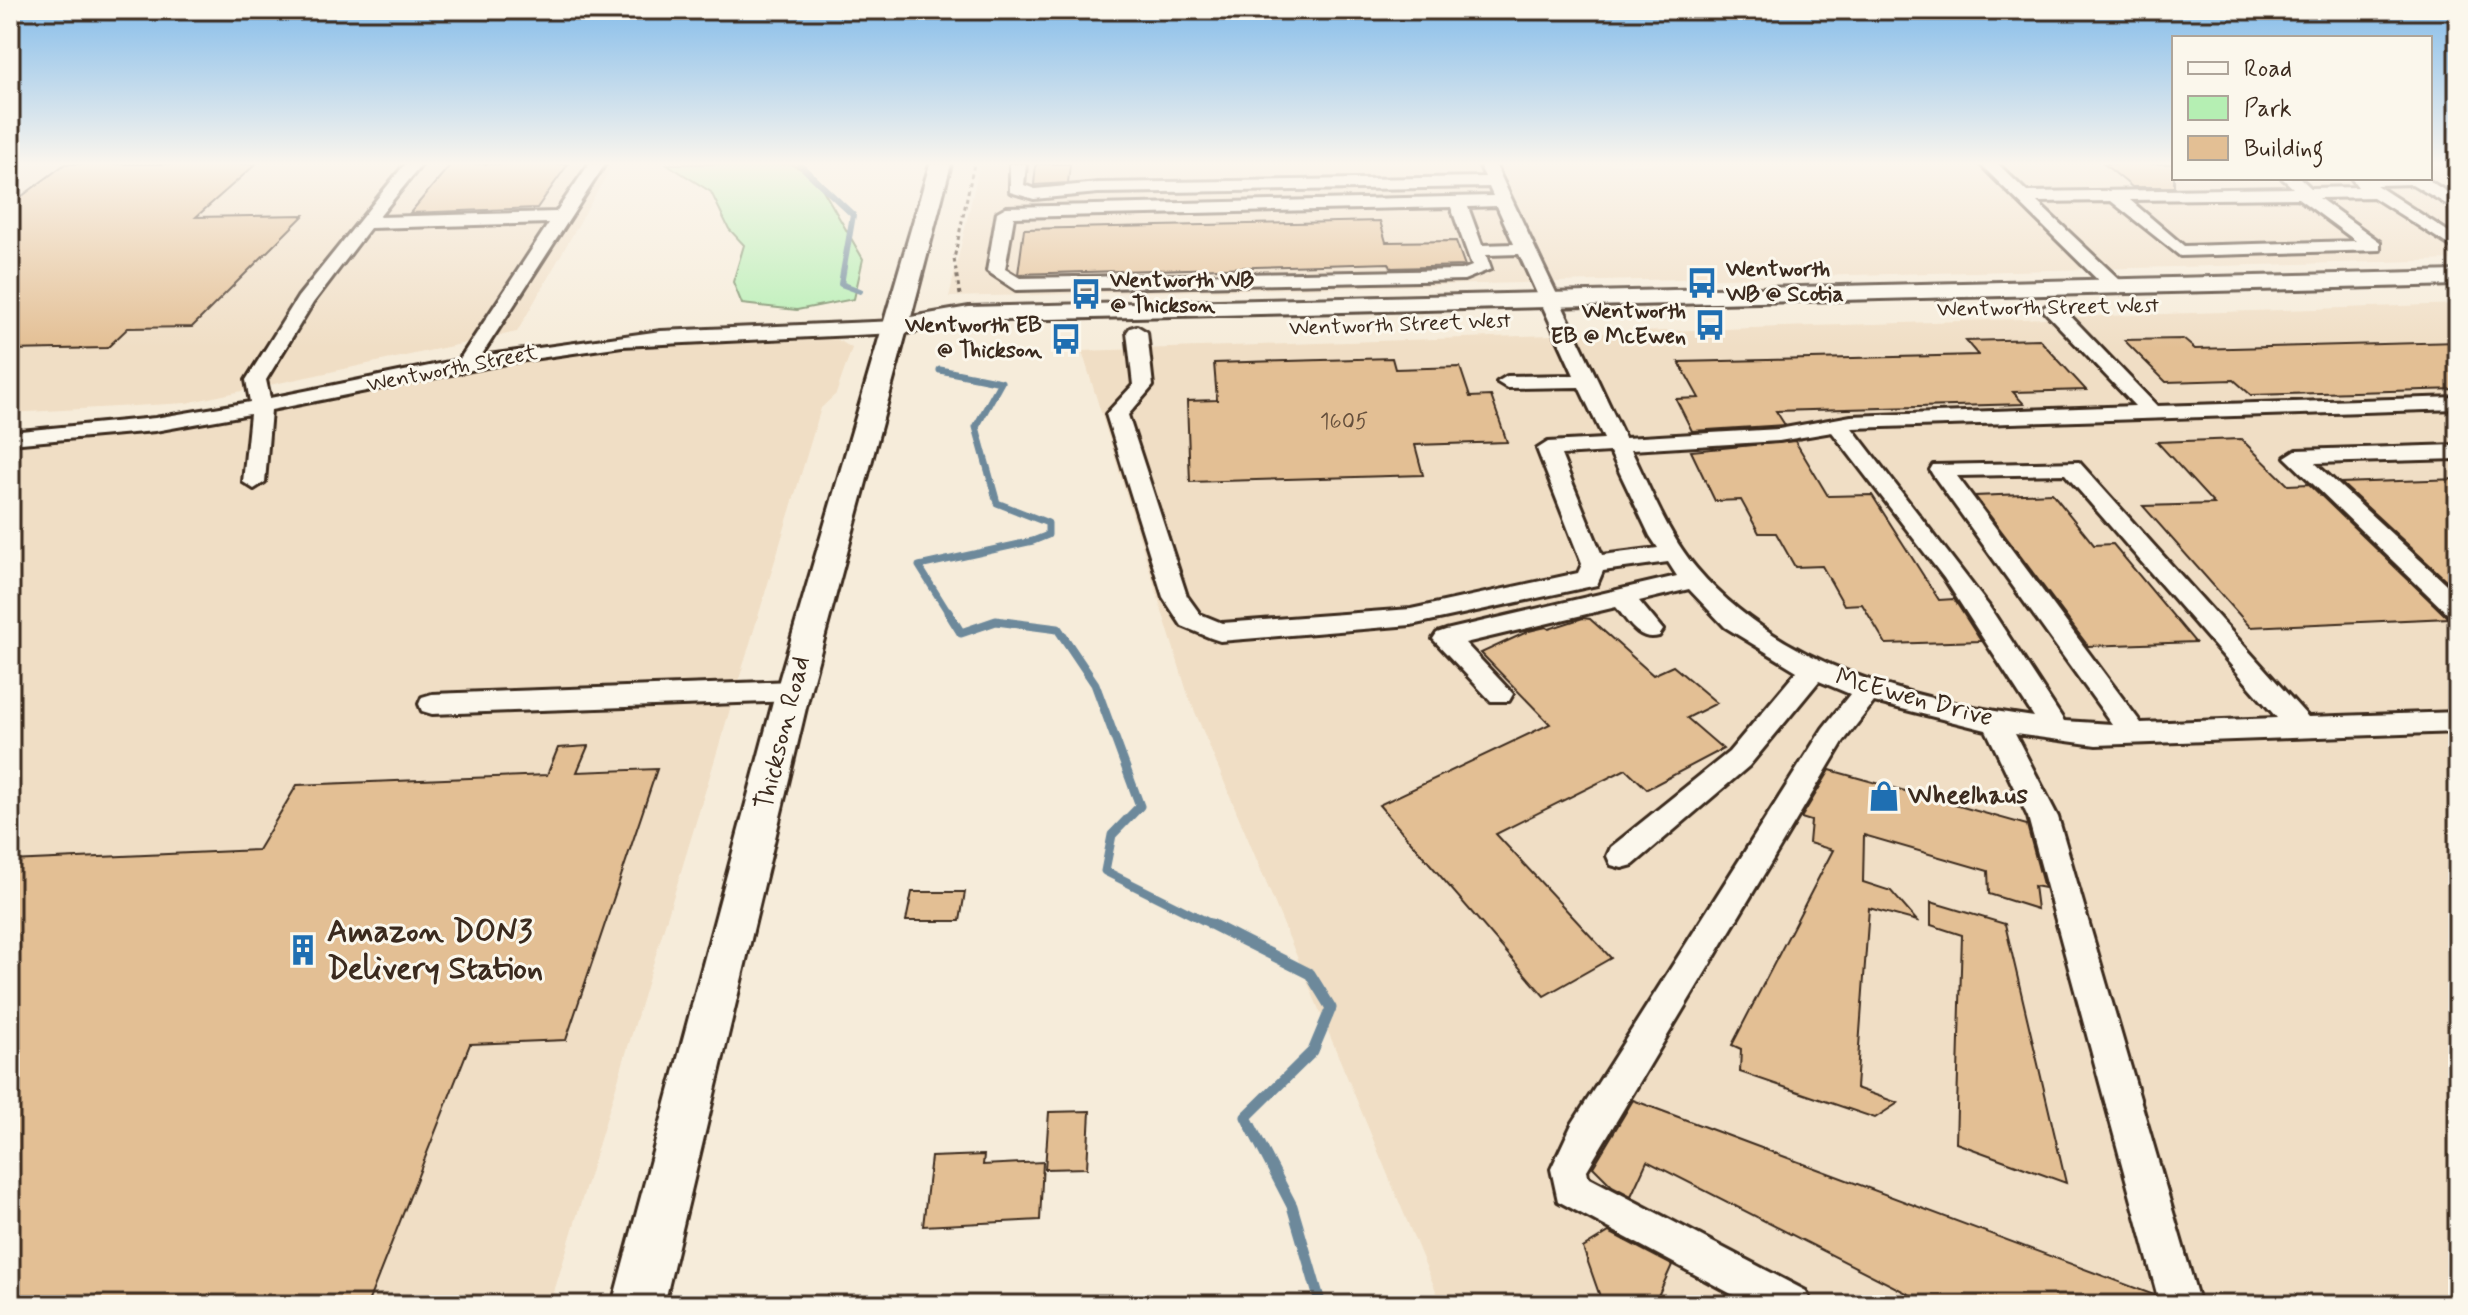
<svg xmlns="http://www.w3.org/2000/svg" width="2468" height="1315" font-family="Mynerve,sans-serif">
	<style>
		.built { fill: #f0dec5 }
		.green { fill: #b5efb3; stroke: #788c68; stroke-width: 2 }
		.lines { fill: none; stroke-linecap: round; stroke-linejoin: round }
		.stream-far3 { stroke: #6d899b; stroke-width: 6 }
		.stream-far2 { stroke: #6d899b; stroke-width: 7 }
		.stream-far1 { stroke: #6d899b; stroke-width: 9 }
		.stream { stroke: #6d899b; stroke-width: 11 }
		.building { fill: #e3bf94; stroke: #3b2a1e; stroke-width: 2 }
		.minor-casing { stroke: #3b2a1e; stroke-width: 6 }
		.major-casing { stroke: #3b2a1e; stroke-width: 6 }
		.path { stroke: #3b2a1e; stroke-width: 3; stroke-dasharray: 4 4; stroke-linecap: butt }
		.minor { fill: #fbf7ec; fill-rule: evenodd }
		.major { fill: #fbf7ec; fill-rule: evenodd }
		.labels { text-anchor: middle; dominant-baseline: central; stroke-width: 6; stroke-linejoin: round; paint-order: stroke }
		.far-poi-label { font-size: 22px; font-weight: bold; fill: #3b2a1e; stroke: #fbf7ec; text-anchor: start }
		.far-street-label { font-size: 22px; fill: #3b2a1e; stroke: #fbf7ec }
		.number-label { font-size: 22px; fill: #654f3c }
		.street-label { font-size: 26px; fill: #3b2a1e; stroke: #fbf7ec }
		.poi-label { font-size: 26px; font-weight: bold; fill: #3b2a1e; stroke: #fbf7ec; text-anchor: start }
		.near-poi-label { font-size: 32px; font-weight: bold; fill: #3b2a1e; stroke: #fbf7ec; text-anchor: start }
	</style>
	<rect width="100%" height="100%" fill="#f6ecda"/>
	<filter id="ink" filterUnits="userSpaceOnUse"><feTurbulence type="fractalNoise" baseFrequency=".0125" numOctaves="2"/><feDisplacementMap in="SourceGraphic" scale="16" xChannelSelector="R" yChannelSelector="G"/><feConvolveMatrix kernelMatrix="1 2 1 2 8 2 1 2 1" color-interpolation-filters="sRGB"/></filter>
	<g filter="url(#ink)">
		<g class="built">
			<path d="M 10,164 L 613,164 L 517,332 L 186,403 L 10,413 Z"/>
			<path d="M 980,164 L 2174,164 L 2174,178 L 2430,178 L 2430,164 L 2458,164 L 2458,260 L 949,297 Z"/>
			<path d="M 2458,304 L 2458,1305 L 1442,1305 L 1188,695 L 1082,351 Z"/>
			<path d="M 835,338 L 852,348 L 836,394 L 821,408 L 550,1305 L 10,1305 L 10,441 L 106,436 L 603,346 Z"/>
		</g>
		<path class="green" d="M 667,164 L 791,164 L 815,176 L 863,259 L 854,299 L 797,310 L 742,304 L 733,282 L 744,245 L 729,229 L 711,192 Z"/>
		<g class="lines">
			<path class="stream-far3" d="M 799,164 L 853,215 L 841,284 L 860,291"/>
			<path class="stream-far2" d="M 940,370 L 1001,382 L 976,427 L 997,503 L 1048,523 L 1048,535 L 1033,541 L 919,566 L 949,614"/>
			<path class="stream-far1" d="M 948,612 L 961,633 L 996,621 L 1058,629 L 1095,684 L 1140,806 L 1112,835 L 1105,871 L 1215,926"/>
			<path class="stream" d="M 1211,924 L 1310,974 L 1331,1008 L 1313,1051 L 1246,1117 L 1292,1206 L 1321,1305"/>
		</g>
		<g class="building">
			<path d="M 65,164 L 256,164 L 196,217 L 304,215 L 192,327 L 128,328 L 107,348 L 10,350 L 10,205 Z"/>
			<path d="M 451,164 L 568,164 L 537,208 L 410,213 Z"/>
			<path d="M 1036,164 L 1070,164 L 1068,183 L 1034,185 Z"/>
			<path d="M 2104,164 L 2174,164 L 2174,187 L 2132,187 Z"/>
			<path d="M 1380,221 L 1386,242 L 1456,241 L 1465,266 L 1391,268 L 1389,263 L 1018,274 L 1024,229 Z"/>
			<path d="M 2039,339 L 2086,390 L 2013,392 L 2024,404 L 1776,411 L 1785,425 L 1692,431 L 1676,399 L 1699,398 L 1679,362 L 1978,355 L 1966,341 Z"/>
			<path d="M 2183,339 L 2195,349 L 2458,342 L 2458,389 L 2251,395 L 2234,380 L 2166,382 L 2124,340 Z"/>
			<path d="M 1392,358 L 1395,369 L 1460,367 L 1470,397 L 1491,396 L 1507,442 L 1415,445 L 1423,475 L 1190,482 L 1187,401 L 1217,400 L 1214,363 Z"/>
			<path d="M 2241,439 L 2288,485 L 2309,484 L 2448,618 L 2250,627 L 2143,506 L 2214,504 L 2157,442 Z"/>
			<path d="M 1795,441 L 1828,496 L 1872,495 L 1939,600 L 1954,599 L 1981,641 L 1886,644 L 1862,604 L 1844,605 L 1822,566 L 1795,567 L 1776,533 L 1759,533 L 1741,500 L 1715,501 L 1691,451 Z"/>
			<path d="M 2458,479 L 2458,591 L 2341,483 Z"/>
			<path d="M 2052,493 L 2094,545 L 2113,544 L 2195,642 L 2088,646 L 1975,496 Z"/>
			<path d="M 1583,618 L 1590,619 L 1653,675 L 1673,666 L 1717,703 L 1687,718 L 1723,749 L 1647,789 L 1626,769 L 1496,834 L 1611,958 L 1544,996 L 1379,805 L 1550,724 L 1481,653 L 1529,631 L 1546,627 L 1549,629 Z"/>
			<path d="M 588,746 L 577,772 L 657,769 L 566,1040 L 470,1044 L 367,1305 L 10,1305 L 10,861 L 258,850 L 297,785 L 547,775 L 558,748 Z"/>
			<path d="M 1830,770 L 2027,825 L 2044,888 L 2034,886 L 2037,909 L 1989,894 L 1988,871 L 1864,835 L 1863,882 L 1891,891 L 1917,921 L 1869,908 L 1856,1088 L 1898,1103 L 1875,1118 L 1740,1072 L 1741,1049 L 1732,1045 L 1833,850 L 1809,843 L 1811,821 L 1801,818 Z"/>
			<path d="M 912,892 L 965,892 L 960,921 L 906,921 Z"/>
			<path d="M 1931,902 L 2005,924 L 2066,1183 L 1956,1143 L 1962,935 L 1931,925 Z"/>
			<path d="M 1633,1100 L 2154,1295 L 2157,1305 L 1930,1305 L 1647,1161 L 1631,1196 L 1612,1186 L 1593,1167 Z"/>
			<path d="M 1090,1111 L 1087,1168 L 1045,1169 L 1049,1112 Z"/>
			<path d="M 984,1155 L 983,1165 L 1043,1162 L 1040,1220 L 923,1226 L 931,1157 Z"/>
			<path d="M 1609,1232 L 1672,1265 L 1654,1305 L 1603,1305 L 1583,1248 Z"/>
		</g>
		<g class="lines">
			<defs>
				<g id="minor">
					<path d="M 405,164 L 422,164 L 379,217 L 556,212 L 589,164 L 605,164 L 481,356 L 661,331 L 897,321 L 907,327 L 897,333 L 622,346 L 511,362 L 271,410 L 265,482 L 254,489 L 243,482 L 250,414 L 155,431 L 10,444 L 10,432 L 155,418 L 250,402 L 246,380 L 298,297 ZM 549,223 L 459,360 L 270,398 L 266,380 L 313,303 L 370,228 Z"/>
					<path d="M 1010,164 L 1026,164 L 1024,185 L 1035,189 L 1098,183 L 1485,177 L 1479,164 L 1495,164 L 1625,438 L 1779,429 L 1851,416 L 2135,406 L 2045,312 L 2043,308 L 2052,302 L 2059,304 L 2157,406 L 2458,397 L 2458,409 L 1852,428 L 1988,605 L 2064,721 L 2112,724 L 1933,475 L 1930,470 L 1933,465 L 2079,462 L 2308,717 L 2458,712 L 2458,732 L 2096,745 L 2015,734 L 2058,817 L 2200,1305 L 2160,1305 L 2028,817 L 1986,730 L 1874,702 L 1843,742 L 1587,1170 L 1588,1177 L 1806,1291 L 1812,1305 L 1752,1305 L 1558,1201 L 1551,1169 L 1572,1124 L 1823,728 L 1850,694 L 1819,681 L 1749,766 L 1633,865 L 1622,868 L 1611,865 L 1607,856 L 1611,847 L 1729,752 L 1797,671 L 1725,627 L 1689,589 L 1639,601 L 1663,630 L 1659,636 C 1638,642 1628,621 1616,607 L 1465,643 L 1513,694 L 1509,701 L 1491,701 L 1433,639 L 1437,633 L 1446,630 L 1677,576 L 1668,562 L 1603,571 L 1597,585 L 1411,625 L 1220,641 L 1211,638 L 1182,626 L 1163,597 L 1106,414 L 1133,385 L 1127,332 L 1130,328 L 1137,326 L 1147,332 L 1153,386 L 1128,415 L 1187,596 L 1200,614 L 1222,623 L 1411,609 L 1578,573 L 1582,564 L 1537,449 L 1548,442 L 1604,439 L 1579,387 L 1507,388 L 1497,382 L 1507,376 L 1574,375 L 1519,254 L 1486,255 L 1491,269 L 1464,280 L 1016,290 L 987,271 L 997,212 L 1006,207 L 1493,196 L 1489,187 L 1098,193 L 1034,199 L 1010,192 ZM 1497,206 L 1514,244 L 1482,245 L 1468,207 ZM 1451,207 L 1472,266 L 1462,270 L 1020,278 L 1005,269 L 1014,217 ZM 1832,432 L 1944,578 L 2034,717 C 1912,700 1779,666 1696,568 C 1667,534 1651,490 1631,450 L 1779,441 ZM 1610,452 L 1650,536 L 1658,548 L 1602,555 L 1561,455 ZM 2065,474 L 2277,718 L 2141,723 L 1957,476 Z"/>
					<path d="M 1980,164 L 1998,164 L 2027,192 L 2293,188 L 2282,178 L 2300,178 L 2311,188 L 2358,187 L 2351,178 L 2425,178 L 2458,199 L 2458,211 L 2412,184 L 2376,185 L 2458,238 L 2458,251 L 2373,197 L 2319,198 L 2380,242 L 2380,250 L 2180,256 L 2111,201 L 2037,202 L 2122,282 L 2124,286 L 2115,292 L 2108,290 ZM 2298,198 L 2356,241 L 2184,246 L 2130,200 Z"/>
					<path d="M 2458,445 L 2458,459 L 2315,463 L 2458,595 L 2458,617 L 2449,615 L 2285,457 L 2296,450 Z"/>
					<path d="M 793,681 L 802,684 L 806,691 L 802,698 L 793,701 L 432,714 L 422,711 L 419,704 L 422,697 L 432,694 Z"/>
				</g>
				<path id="major" d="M 930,164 L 951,164 L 911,317 L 969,307 L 2458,271 L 2458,285 L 969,321 L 906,333 L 810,691 L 664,1305 L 612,1305 L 776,691 Z"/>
			</defs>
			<use href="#minor" class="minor-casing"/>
			<use href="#major" class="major-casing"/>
			<path class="path" d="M 960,295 L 954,259 L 974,164"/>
			<use href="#minor" class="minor"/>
			<use href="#major" class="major"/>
		</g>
	</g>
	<linearGradient id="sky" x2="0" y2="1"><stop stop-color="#84bcea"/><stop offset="0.47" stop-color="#fbf6ee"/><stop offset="1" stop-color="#fbf6ee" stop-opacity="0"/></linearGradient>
	<rect width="2468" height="348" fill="url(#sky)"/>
	<defs>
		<symbol id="bus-bare" viewBox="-9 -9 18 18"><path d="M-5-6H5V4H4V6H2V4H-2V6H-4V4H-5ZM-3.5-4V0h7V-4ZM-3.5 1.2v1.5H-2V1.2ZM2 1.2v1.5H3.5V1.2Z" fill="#1f6fb2" stroke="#fbf7ec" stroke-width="2.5" paint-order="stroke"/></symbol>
		<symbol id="shop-bare" viewBox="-9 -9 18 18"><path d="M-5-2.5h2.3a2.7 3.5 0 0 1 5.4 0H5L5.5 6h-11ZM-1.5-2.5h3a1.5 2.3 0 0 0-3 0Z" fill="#1f6fb2" stroke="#fbf7ec" stroke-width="2.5" paint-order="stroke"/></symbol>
		<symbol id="building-bare" viewBox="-9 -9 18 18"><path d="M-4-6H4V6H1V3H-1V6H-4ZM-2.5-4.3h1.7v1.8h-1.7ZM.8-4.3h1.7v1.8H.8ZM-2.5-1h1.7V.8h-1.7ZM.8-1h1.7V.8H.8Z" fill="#1f6fb2" stroke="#fbf7ec" stroke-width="2.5" paint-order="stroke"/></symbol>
	</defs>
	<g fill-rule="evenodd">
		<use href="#bus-bare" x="1680" y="261" width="44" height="44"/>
		<use href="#bus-bare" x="1064" y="272" width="44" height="44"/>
		<use href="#bus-bare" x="1688" y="303" width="44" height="44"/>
		<use href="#bus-bare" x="1044" y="317" width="44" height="44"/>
		<use href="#shop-bare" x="1862" y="774" width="44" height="44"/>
		<use href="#building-bare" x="281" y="928" width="44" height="44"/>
	</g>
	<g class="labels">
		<g class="far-poi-label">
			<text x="1726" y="270">Wentworth<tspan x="1726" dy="25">WB @ Scotia</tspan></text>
			<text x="1110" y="281">Wentworth WB<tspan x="1110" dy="25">@ Thickson</tspan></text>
			<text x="1686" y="312" text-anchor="end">Wentworth<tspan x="1686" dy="25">EB @ McEwen</tspan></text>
			<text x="1042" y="326" text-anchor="end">Wentworth EB<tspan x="1042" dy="25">@ Thickson</tspan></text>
		</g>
		<g class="far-street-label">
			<text transform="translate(2048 308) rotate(-1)">Wentworth Street West</text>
			<text transform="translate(1400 325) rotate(-2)">Wentworth Street West</text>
			<text transform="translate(452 369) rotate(-11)">Wentworth Street</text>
		</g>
		<g class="number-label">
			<text x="1344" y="422">1605</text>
		</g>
		<g class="street-label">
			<text transform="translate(1914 698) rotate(15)">McEwen Drive</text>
			<text transform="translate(783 733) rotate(-76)">Thickson Road</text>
		</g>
		<g class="poi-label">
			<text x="1908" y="796">Wheelhaus</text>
		</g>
		<g class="near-poi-label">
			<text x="327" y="932">Amazon DON3<tspan x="327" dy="37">Delivery Station</tspan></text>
		</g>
	</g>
	<rect width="2468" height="1315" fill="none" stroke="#fbf7ec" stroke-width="40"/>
	<rect x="20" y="20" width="2428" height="1275" fill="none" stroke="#3b2a1e" stroke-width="3" filter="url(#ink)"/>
	<rect x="2172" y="36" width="260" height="144" fill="#fbf7ec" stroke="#aea59a" stroke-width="2"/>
	<rect x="2188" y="62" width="40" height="12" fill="#fbf7ec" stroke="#aea59a" stroke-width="2"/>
	<text x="2244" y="76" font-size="24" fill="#3b2a1e">Road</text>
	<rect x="2188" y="96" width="40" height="24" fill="#b5efb3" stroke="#aea59a" stroke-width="2"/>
	<text x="2244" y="116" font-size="24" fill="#3b2a1e">Park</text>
	<rect x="2188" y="136" width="40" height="24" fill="#e3bf94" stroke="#aea59a" stroke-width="2"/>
	<text x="2244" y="156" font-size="24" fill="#3b2a1e">Building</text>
</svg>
